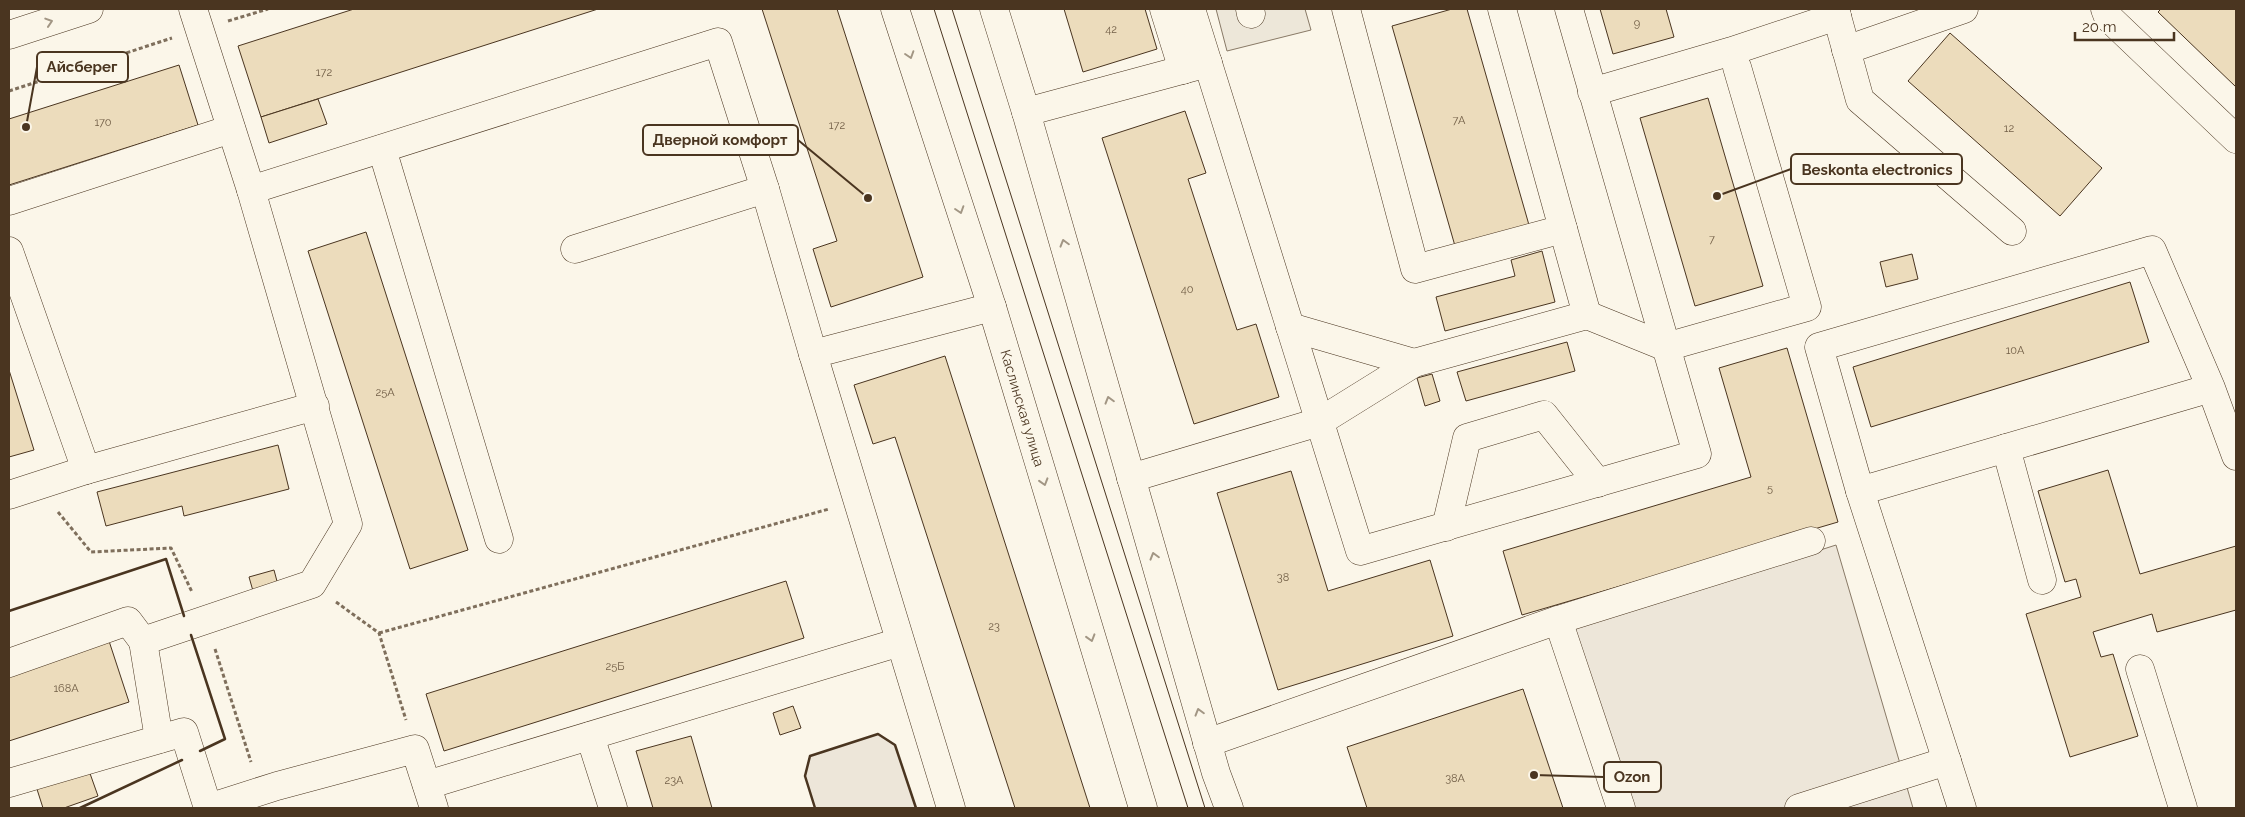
<svg xmlns="http://www.w3.org/2000/svg" width="2245" height="817" font-family="Raleway,sans-serif">
	<style>
		.green { fill: #ede6d9; stroke: #887966 }
		.parking { fill: #ede7d9; stroke: #887966 }
		.building { fill: #ecdcbc; stroke: #4a3520 }
		.lines { fill: none; stroke-linecap: round; stroke-linejoin: round }
		.minor-casing { stroke: #4a3520; stroke-width: 29 }
		.major-casing { stroke: #4a3520; stroke-width: 29 }
		.path { stroke: #7f6f5c; stroke-width: 3; stroke-dasharray: 4 2.5; stroke-linecap: butt }
		.minor { stroke: #fbf6e9; stroke-width: 28 }
		.major { stroke: #fbf6e9; stroke-width: 28 }
		.tram { stroke: #4a3520; stroke-width: 1 }
		.wall { stroke: #4a3520; stroke-width: 2.5 }
		.oneway { stroke: #a29684 }
		.labels { text-anchor: middle; dominant-baseline: central; stroke-width: 4; stroke-linejoin: round; paint-order: stroke }
		.number-label { font-size: 11px; fill: #725f47 }
		.street-label { font-size: 14px; fill: #4a3520; stroke: #fbf6e9 }
		.leader { fill: none; stroke: #4a3520; stroke-width: 2 }
		.callout-dot { fill: #4a3520; stroke: #fbf6e9; stroke-width: 2 }
		.callout { fill: #fbf6e9; stroke: #4a3520; stroke-width: 2 }
		.callout-label { font-size: 15px; text-anchor: middle; font-weight: bold; fill: #4a3520 }
	</style>
	<rect width="100%" height="100%" fill="#fbf6e9"/>
	<g class="green">
		<path d="M 1836,545 L 1913,808 L 1610,808 L 1558,634 Z"/>
		<path d="M 878,734 L 895,745 L 916,808 L 815,808 L 805,776 L 810,756 Z"/>
	</g>
	<path class="parking" d="M 1216,9 L 1305,9 L 1311,30 L 1227,51 Z"/>
	<g class="building">
		<path d="M 354,9 L 598,9 L 261,117 L 238,46 Z"/>
		<path d="M 762,9 L 837,9 L 923,277 L 831,307 L 813,249 L 837,241 Z"/>
		<path d="M 1064,9 L 1145,9 L 1157,49 L 1083,72 Z"/>
		<path d="M 1452,9 L 1467,9 L 1529,225 L 1455,246 L 1392,26 Z"/>
		<path d="M 1600,9 L 1666,9 L 1674,37 L 1613,54 Z"/>
		<path d="M 2161,9 L 2236,9 L 2236,87 L 2158,12 Z"/>
		<path d="M 1950,33 L 2102,168 L 2060,216 L 1908,81 Z"/>
		<path d="M 179,65 L 198,125 L 9,185 L 9,119 Z"/>
		<path d="M 1708,98 L 1763,286 L 1695,306 L 1640,118 Z"/>
		<path d="M 318,99 L 327,124 L 269,143 L 261,117 Z"/>
		<path d="M 1185,111 L 1206,173 L 1188,179 L 1237,330 L 1256,324 L 1279,397 L 1194,424 L 1102,138 Z"/>
		<path d="M 366,232 L 468,550 L 410,569 L 308,251 Z"/>
		<path d="M 1542,251 L 1555,302 L 1445,331 L 1436,297 L 1515,276 L 1511,260 Z"/>
		<path d="M 1912,254 L 1918,279 L 1886,287 L 1880,262 Z"/>
		<path d="M 2130,282 L 2149,342 L 1871,427 L 1853,367 Z"/>
		<path d="M 1567,342 L 1575,371 L 1466,401 L 1457,372 Z"/>
		<path d="M 1787,348 L 1838,522 L 1522,615 L 1503,551 L 1751,477 L 1719,368 Z"/>
		<path d="M 945,356 L 1090,808 L 1015,808 L 895,437 L 873,444 L 854,385 Z"/>
		<path d="M 9,370 L 34,450 L 9,457 Z"/>
		<path d="M 1432,374 L 1440,401 L 1425,406 L 1417,378 Z"/>
		<path d="M 278,445 L 289,489 L 184,516 L 182,506 L 106,526 L 97,492 Z"/>
		<path d="M 2108,470 L 2140,574 L 2236,546 L 2236,610 L 2157,632 L 2152,614 L 2093,632 L 2101,657 L 2113,654 L 2138,736 L 2070,757 L 2026,614 L 2081,597 L 2076,579 L 2065,582 L 2038,491 Z"/>
		<path d="M 1291,471 L 1328,591 L 1430,560 L 1453,636 L 1278,690 L 1217,493 Z"/>
		<path d="M 274,570 L 278,585 L 253,591 L 249,577 Z"/>
		<path d="M 786,581 L 804,638 L 444,751 L 426,694 Z"/>
		<path d="M 109,641 L 129,702 L 9,741 L 9,673 Z"/>
		<path d="M 1523,689 L 1563,808 L 1367,808 L 1347,747 Z"/>
		<path d="M 793,706 L 801,728 L 780,735 L 773,713 Z"/>
		<path d="M 691,736 L 712,808 L 653,808 L 636,751 Z"/>
		<path d="M 87,765 L 98,796 L 64,808 L 43,808 L 35,783 Z"/>
	</g>
	<g class="lines">
		<defs>
			<g id="minor">
				<path d="M 193,9 L 251,190 L 718,42 L 765,189 L 813,354"/>
				<path d="M 1164,9 L 1183,70"/>
				<path d="M 1191,9 L 1360,551 L 1697,454 L 1569,9"/>
				<path d="M 1250,9 L 1251,14"/>
				<path d="M 1346,9 L 1415,269 L 1563,229"/>
				<path d="M 1502,9 L 1587,315"/>
				<path d="M 1835,9 L 1860,100 L 2012,231"/>
				<path d="M 2105,9 L 2108,17 L 2236,139"/>
				<path d="M 1846,50 L 1964,9"/>
				<path d="M 1592,92 L 1732,51 L 1837,16"/>
				<path d="M 1026,112 L 1208,63"/>
				<path d="M 382,149 L 499,539"/>
				<path d="M 9,201 L 231,129"/>
				<path d="M 575,249 L 765,189"/>
				<path d="M 9,251 L 86,470"/>
				<path d="M 1290,327 L 1414,363"/>
				<path d="M 2211,388 L 1860,491 L 1819,347 L 2152,250 L 2211,388 L 2236,456"/>
				<path d="M 2006,448 L 2042,580"/>
				<path d="M 1131,478 L 1319,422 L 1414,363 L 1587,315 L 1666,347 L 1807,307 L 1737,67"/>
				<path d="M 1860,491 L 1962,808"/>
				<path d="M 9,495 L 86,470 L 315,406"/>
				<path d="M 1446,527 L 1467,438 L 1544,415 L 1598,483"/>
				<path d="M 1558,620 L 1621,808"/>
				<path d="M 9,663 L 128,621 L 143,641"/>
				<path d="M 2140,669 L 2183,808"/>
				<path d="M 590,736 L 613,808"/>
				<path d="M 159,739 L 143,641 L 312,584 L 348,524 L 251,190"/>
				<path d="M 1207,743 L 1558,620 L 1811,541"/>
				<path d="M 9,783 L 184,732 L 208,808"/>
				<path d="M 427,785 L 900,642"/>
				<path d="M 208,808 L 277,786 L 415,749 L 434,808"/>
				<path d="M 951,808 L 813,354 L 992,307"/>
				<path d="M 1799,808 L 1947,761"/>
			</g>
			<g id="major">
				<path id="s1" d="M 895,9 L 992,307 L 1143,808"/>
				<path d="M 994,9 L 1026,112 L 1216,773 L 1229,808"/>
				<path d="M 9,35 L 89,9"/>
			</g>
		</defs>
		<use href="#minor" class="minor-casing"/>
		<use href="#major" class="major-casing"/>
		<g class="path">
			<path d="M 228,21 L 268,9"/>
			<path d="M 9,91 L 172,38"/>
			<path d="M 58,512 L 91,552 L 171,548 L 192,592"/>
			<path d="M 336,602 L 379,633 L 406,720"/>
			<path d="M 379,633 L 829,509"/>
			<path d="M 215,649 L 251,762"/>
		</g>
		<use href="#minor" class="minor"/>
		<use href="#major" class="major"/>
		<g class="tram">
			<path d="M 934,9 L 1188,808"/>
			<path d="M 952,9 L 1205,808"/>
		</g>
		<g class="wall">
			<path d="M 9,611 L 166,559 L 184,616"/>
			<path d="M 191,635 L 225,739 L 200,751"/>
			<path d="M 80,808 L 182,760"/>
			<path d="M 815,808 L 805,776 L 810,756 L 878,734 L 895,745 L 916,808"/>
		</g>
	</g>
	<defs><path id="oneway-chevron" d="M-2-3.5L2.5 0L-2 3.5" fill="none" stroke-width="1.6" stroke-linecap="round" stroke-linejoin="round" transform="scale(1.25)"/></defs>
	<g class="oneway">
		<use href="#oneway-chevron" transform="translate(49 22) rotate(-18)"/>
		<use href="#oneway-chevron" transform="translate(910 55) rotate(72)"/>
		<use href="#oneway-chevron" transform="translate(960 210) rotate(72)"/>
		<use href="#oneway-chevron" transform="translate(1064 243) rotate(-106)"/>
		<use href="#oneway-chevron" transform="translate(1109 400) rotate(-106)"/>
		<use href="#oneway-chevron" transform="translate(1044 482) rotate(73)"/>
		<use href="#oneway-chevron" transform="translate(1154 556) rotate(-106)"/>
		<use href="#oneway-chevron" transform="translate(1091 638) rotate(73)"/>
		<use href="#oneway-chevron" transform="translate(1199 712) rotate(-106)"/>
	</g>
	<g class="labels">
		<g class="number-label">
			<text x="1637" y="23">9</text>
			<text x="1111" y="29">42</text>
			<text x="324" y="72">172</text>
			<text x="1459" y="120">7А</text>
			<text x="103" y="122">170</text>
			<text x="837" y="125">172</text>
			<text x="2009" y="128">12</text>
			<text x="1712" y="239">7</text>
			<text x="1187" y="289">40</text>
			<text x="2015" y="350">10А</text>
			<text x="385" y="392">25А</text>
			<text x="1770" y="488">5</text>
			<text x="1283" y="577">38</text>
			<text x="994" y="626">23</text>
			<text x="615" y="666">25Б</text>
			<text x="66" y="688">168А</text>
			<text x="1455" y="778">38А</text>
			<text x="674" y="780">23А</text>
		</g>
		<g class="street-label">
			<text stroke="none"><textPath href="#s1" startOffset="419">Каслинская улица</textPath></text>
		</g>
	</g>
	<path class="leader" d="M26 127L37 67M868 198L798 140M1717 196L1791 169M1534 775L1604 777"/>
	<g class="callout-dot">
		<circle cx="26" cy="127" r="5"/>
		<circle cx="868" cy="198" r="5"/>
		<circle cx="1717" cy="196" r="5"/>
		<circle cx="1534" cy="775" r="5"/>
	</g>
	<g class="callout">
		<rect x="37" y="52" width="91" height="30" rx="5"/>
		<rect x="643" y="125" width="155" height="30" rx="5"/>
		<rect x="1791" y="154" width="171" height="30" rx="5"/>
		<rect x="1604" y="762" width="57" height="30" rx="5"/>
	</g>
	<g class="callout-label">
		<text x="82" y="72">Айсберег</text>
		<text x="720" y="145">Дверной комфорт</text>
		<text x="1877" y="175">Beskonta electronics</text>
		<text x="1632" y="782">Ozon</text>
	</g>
	<rect width="2245" height="817" fill="none" stroke="#4a3520" stroke-width="20"/>
	<path d="M2075 32v8h99v-8" fill="none" stroke="#4a3520" stroke-width="2.5"/>
	<text x="2082" y="32" font-size="15" fill="#4a3520" stroke="#fbf6e9" stroke-width="4" paint-order="stroke">20 m</text>
</svg>
